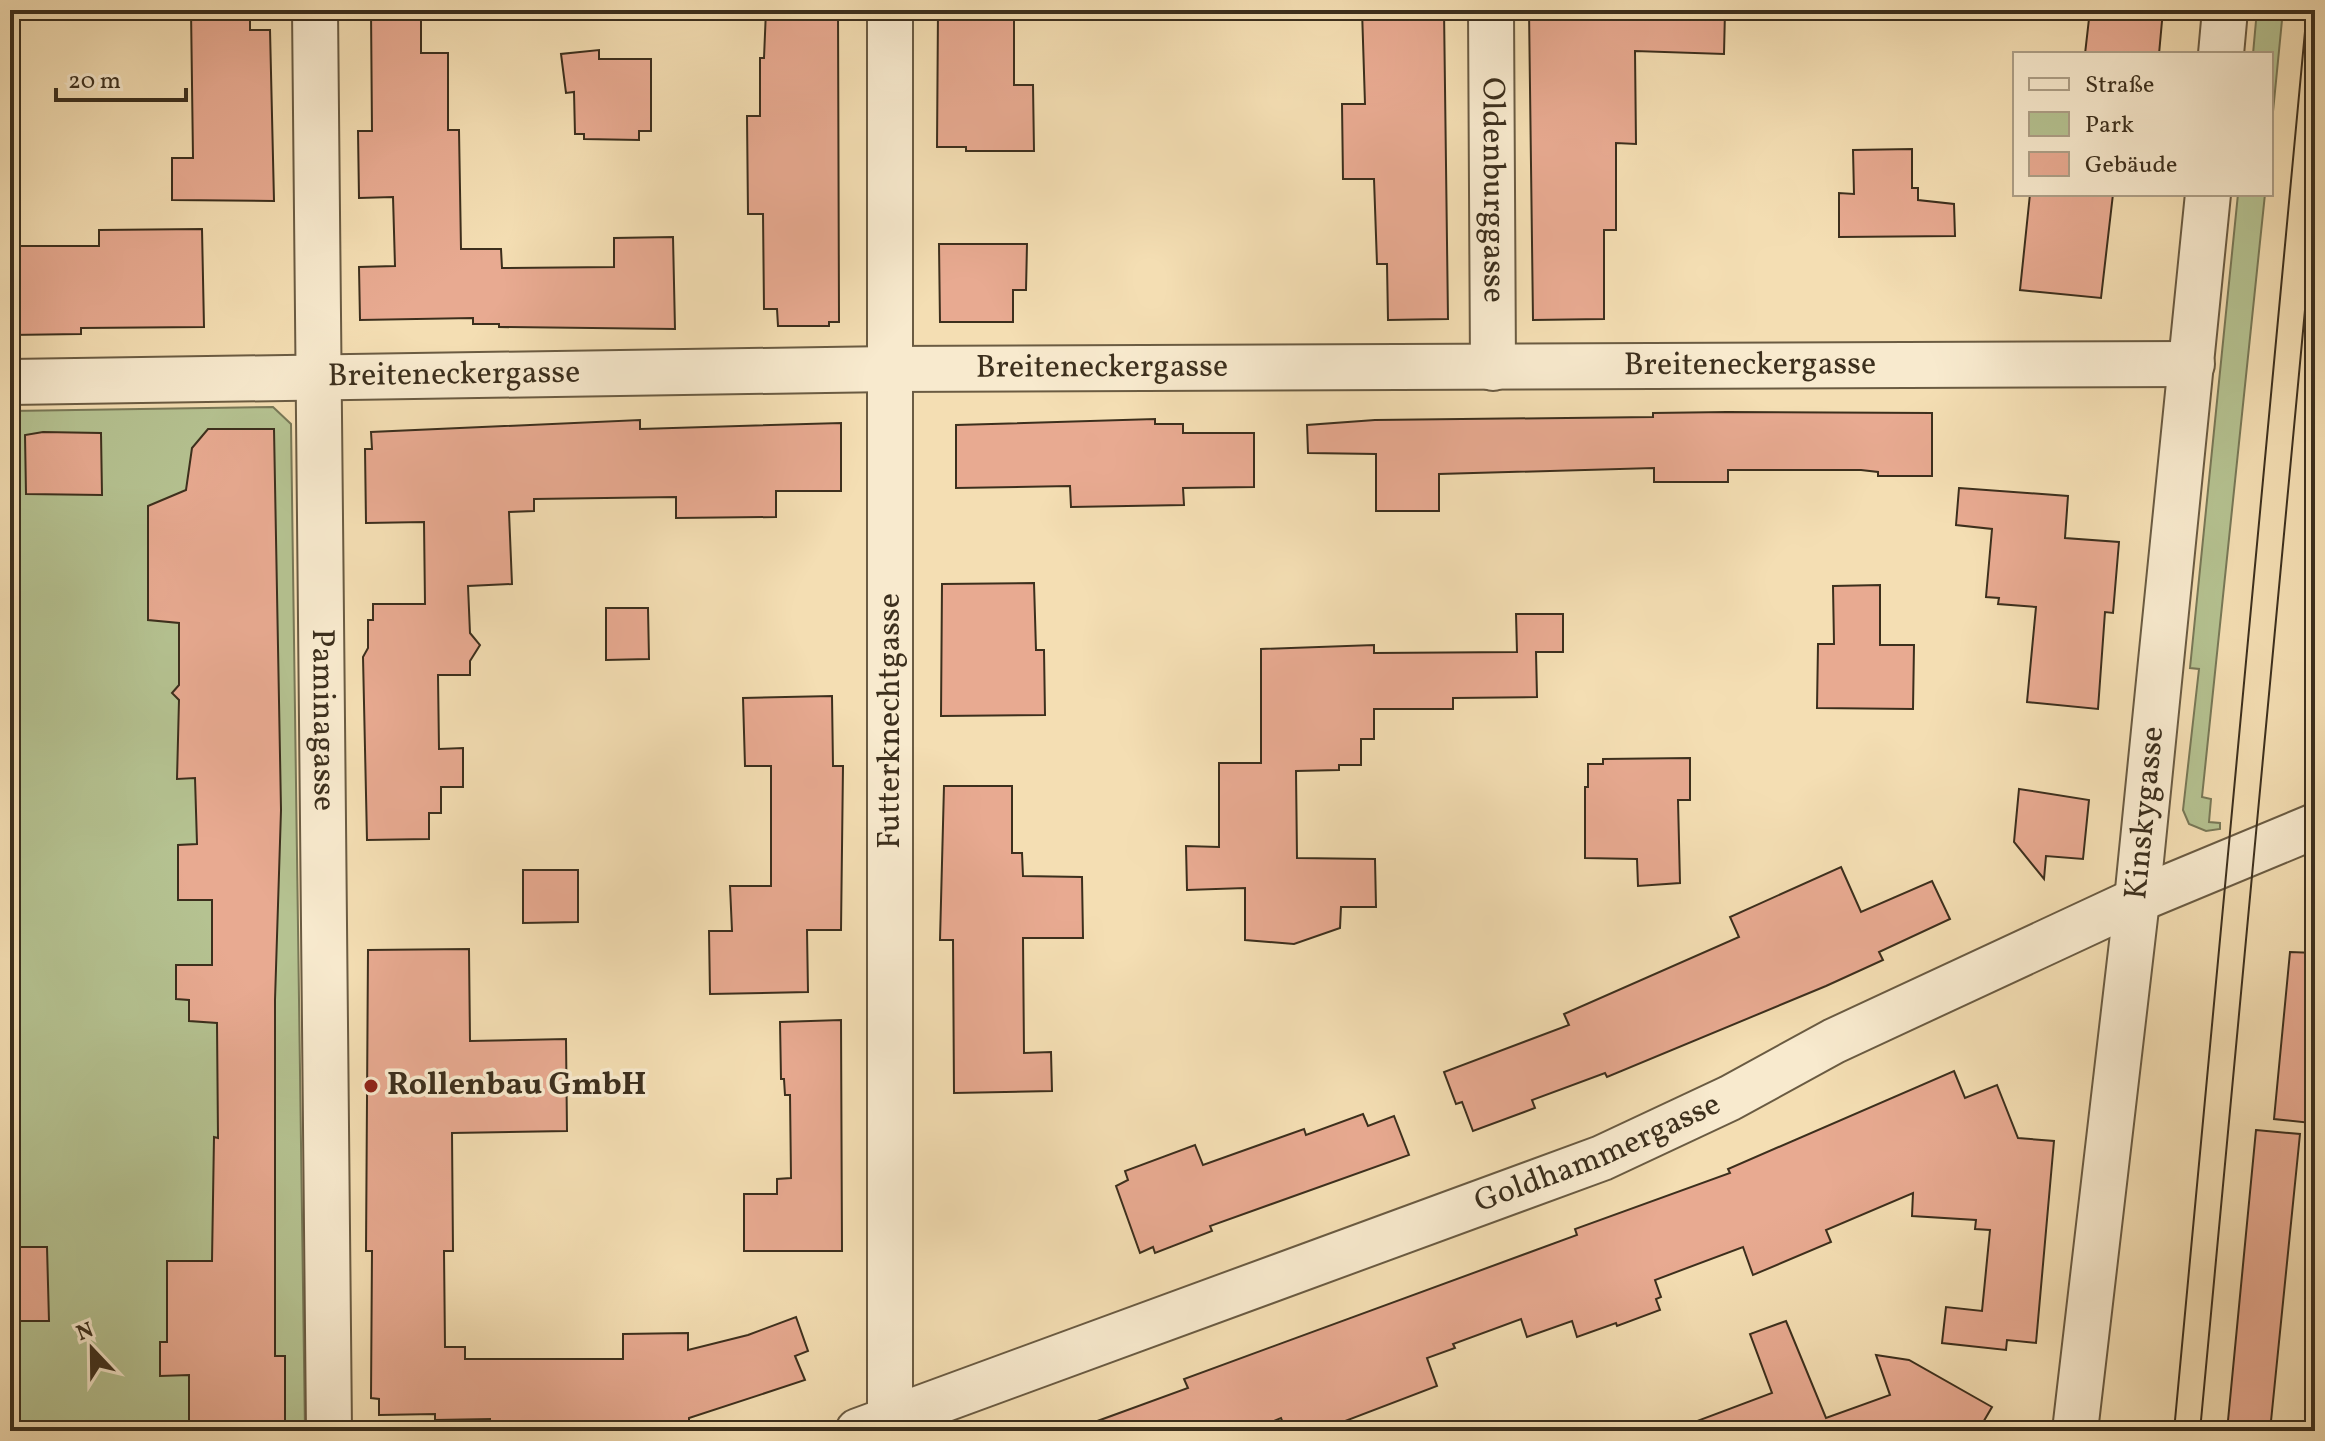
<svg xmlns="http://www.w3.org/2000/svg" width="2325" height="1441" font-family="Vollkorn,serif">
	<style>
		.green { fill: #b5c291; stroke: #787857; stroke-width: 2 }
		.building { fill: #e8aa91; stroke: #3c2f1d; stroke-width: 2 }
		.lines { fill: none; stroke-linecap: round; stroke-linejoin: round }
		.minor-casing { stroke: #6a5b42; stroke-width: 48 }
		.minor { stroke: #f8eace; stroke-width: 44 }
		.tram { stroke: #3c2f1d; stroke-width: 2 }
		.poi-dot { fill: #8f2418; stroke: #f8eace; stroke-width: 3 }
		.labels { text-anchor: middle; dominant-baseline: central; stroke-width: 7; stroke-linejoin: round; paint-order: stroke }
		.street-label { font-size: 32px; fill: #3c2f1d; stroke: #f8eace }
		.poi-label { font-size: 32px; font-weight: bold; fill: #3c2f1d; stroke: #f8eace; text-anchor: start }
	</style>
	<rect width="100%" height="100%" fill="#f4deb3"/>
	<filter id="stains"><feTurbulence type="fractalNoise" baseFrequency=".0025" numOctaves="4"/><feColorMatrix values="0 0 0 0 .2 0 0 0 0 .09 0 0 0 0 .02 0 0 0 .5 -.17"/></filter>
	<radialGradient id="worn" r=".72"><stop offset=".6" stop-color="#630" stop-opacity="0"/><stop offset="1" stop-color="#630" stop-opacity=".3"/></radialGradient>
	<g class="green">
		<path d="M 2257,10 L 2283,10 L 2271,132 L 2271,54 L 2253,54 Z"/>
		<path d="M 2238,194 L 2265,194 L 2202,797 L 2211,799 L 2209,822 L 2220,823 L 2220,829 L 2206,831 L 2189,824 L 2183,810 L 2199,669 L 2190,668 Z"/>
		<path d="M 273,407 L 291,424 L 305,1431 L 10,1431 L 10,411 Z"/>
	</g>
	<g class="building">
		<path d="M 191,10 L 250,10 L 250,30 L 270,30 L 274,201 L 172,200 L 172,158 L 193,158 Z"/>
		<path d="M 371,10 L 421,10 L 421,53 L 448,53 L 448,130 L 459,130 L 461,249 L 501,249 L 502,268 L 614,267 L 614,238 L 673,237 L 675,329 L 499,327 L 499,324 L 473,324 L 473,318 L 360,320 L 359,267 L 395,266 L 393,197 L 359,198 L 358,131 L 372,131 Z"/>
		<path d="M 766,10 L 838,10 L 839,322 L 829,322 L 829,326 L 778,326 L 777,309 L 764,309 L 763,214 L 748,214 L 747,116 L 760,116 L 760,58 L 764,58 Z"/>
		<path d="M 938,10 L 1014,10 L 1014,85 L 1033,85 L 1034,151 L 966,151 L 966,147 L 937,147 Z"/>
		<path d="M 1362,10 L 1444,10 L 1448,319 L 1388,320 L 1387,264 L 1377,264 L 1374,179 L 1343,179 L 1342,104 L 1365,104 Z"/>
		<path d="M 1529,10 L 1725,11 L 1724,54 L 1635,51 L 1636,144 L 1616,143 L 1616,230 L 1604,230 L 1604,319 L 1533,320 Z"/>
		<path d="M 2090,10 L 2163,10 L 2159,54 L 2085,54 Z"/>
		<path d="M 599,50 L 599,59 L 651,59 L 651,131 L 639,131 L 639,140 L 584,139 L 584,134 L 575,134 L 574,92 L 566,93 L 561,54 Z"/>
		<path d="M 1912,149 L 1912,188 L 1918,188 L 1918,200 L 1954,204 L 1955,236 L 1839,237 L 1839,193 L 1854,194 L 1853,150 Z"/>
		<path d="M 2030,194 L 2113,194 L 2101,298 L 2020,290 Z"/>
		<path d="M 202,229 L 204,327 L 81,328 L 81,334 L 10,335 L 10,246 L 99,246 L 99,230 Z"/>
		<path d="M 939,244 L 1027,244 L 1026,290 L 1013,290 L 1013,322 L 940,322 Z"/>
		<path d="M 1727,412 L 1932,413 L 1932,476 L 1878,476 L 1878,472 L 1861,470 L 1728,470 L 1728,482 L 1654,482 L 1654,468 L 1439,474 L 1439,511 L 1376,511 L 1376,454 L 1308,453 L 1307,425 L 1375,420 L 1653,417 L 1653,413 Z"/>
		<path d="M 1155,419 L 1155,424 L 1183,424 L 1183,433 L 1254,433 L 1254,487 L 1183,488 L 1184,505 L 1071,507 L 1070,486 L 956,488 L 956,425 Z"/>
		<path d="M 640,420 L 640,429 L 841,423 L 841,491 L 776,491 L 776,517 L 676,518 L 676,497 L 534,499 L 534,511 L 509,512 L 512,584 L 468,586 L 470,633 L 480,645 L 470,661 L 470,675 L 438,675 L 439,749 L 463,748 L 463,787 L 441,787 L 441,813 L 429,813 L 429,839 L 367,840 L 363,657 L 368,648 L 368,620 L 373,620 L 373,604 L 425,604 L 424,522 L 366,523 L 365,449 L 372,449 L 371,432 Z"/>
		<path d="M 208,429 L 274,429 L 281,810 L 275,1000 L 275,1356 L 285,1356 L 285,1421 L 189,1421 L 189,1375 L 160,1376 L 160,1342 L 167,1342 L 167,1261 L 212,1261 L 214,1137 L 218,1138 L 217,1023 L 189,1021 L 189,1000 L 176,999 L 176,965 L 212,965 L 212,900 L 178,900 L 178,845 L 197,844 L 195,778 L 177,779 L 179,700 L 172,693 L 179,685 L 179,623 L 148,620 L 148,506 L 186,490 L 192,448 Z"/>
		<path d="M 43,432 L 101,433 L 102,495 L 26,494 L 25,435 Z"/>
		<path d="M 1959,488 L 2068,496 L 2065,538 L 2119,542 L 2113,613 L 2105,612 L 2098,709 L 2027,702 L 2036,607 L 1998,604 L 1999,598 L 1986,597 L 1992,529 L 1956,525 Z"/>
		<path d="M 1034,583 L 1036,650 L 1044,650 L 1045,715 L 941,716 L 942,584 Z"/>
		<path d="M 1880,585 L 1880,645 L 1914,645 L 1913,709 L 1817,708 L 1818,644 L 1834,644 L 1833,586 Z"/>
		<path d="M 606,608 L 648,608 L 649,659 L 606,660 Z"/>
		<path d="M 1516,614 L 1563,614 L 1563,652 L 1536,652 L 1537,697 L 1453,698 L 1453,709 L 1374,709 L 1374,739 L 1361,739 L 1361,765 L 1339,765 L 1339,770 L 1296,771 L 1297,858 L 1375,859 L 1376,907 L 1341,907 L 1340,928 L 1294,944 L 1245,940 L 1245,888 L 1187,890 L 1186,846 L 1219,847 L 1219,763 L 1261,763 L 1261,649 L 1374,645 L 1374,653 L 1517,652 Z"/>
		<path d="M 832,696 L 833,766 L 843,766 L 841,930 L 807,930 L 808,992 L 710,994 L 709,931 L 732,931 L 730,886 L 771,886 L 771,766 L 745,766 L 743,698 Z"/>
		<path d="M 1690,758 L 1690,800 L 1678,800 L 1680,883 L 1638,886 L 1637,859 L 1585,858 L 1585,787 L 1588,787 L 1588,764 L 1603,764 L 1603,759 Z"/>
		<path d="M 944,786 L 1012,786 L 1012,853 L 1022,853 L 1023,876 L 1082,877 L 1083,938 L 1023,938 L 1024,1053 L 1051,1052 L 1052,1091 L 954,1093 L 953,940 L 940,940 Z"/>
		<path d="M 2019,789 L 2089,800 L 2083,859 L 2046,856 L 2044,879 L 2014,842 Z"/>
		<path d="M 1841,867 L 1861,912 L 1932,881 L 1950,919 L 1879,952 L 1883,960 L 1826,986 L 1607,1077 L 1605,1073 L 1532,1100 L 1535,1108 L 1473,1131 L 1462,1102 L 1456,1104 L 1444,1072 L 1569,1025 L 1564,1014 L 1739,937 L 1730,917 Z"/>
		<path d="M 523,870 L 578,870 L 578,922 L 523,923 Z"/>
		<path d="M 469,949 L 470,1041 L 566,1039 L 567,1131 L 452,1133 L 453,1251 L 444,1251 L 445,1347 L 465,1347 L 465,1359 L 623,1359 L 623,1334 L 688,1333 L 688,1350 L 748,1335 L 796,1317 L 808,1351 L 795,1356 L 805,1380 L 689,1418 L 689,1426 L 490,1427 L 490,1419 L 435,1420 L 435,1414 L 379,1415 L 379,1399 L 371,1398 L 372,1251 L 366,1251 L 368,950 Z"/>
		<path d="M 2290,952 L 2315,953 L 2315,1075 L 2311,1123 L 2274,1119 Z"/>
		<path d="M 841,1020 L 842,1251 L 744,1251 L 744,1194 L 777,1194 L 777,1179 L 791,1178 L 790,1095 L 785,1095 L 784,1079 L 781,1079 L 780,1022 Z"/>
		<path d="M 1954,1071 L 1965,1098 L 1997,1085 L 2018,1138 L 2054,1141 L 2036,1343 L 2007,1340 L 2006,1350 L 1942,1343 L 1946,1307 L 1982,1311 L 1990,1230 L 1975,1229 L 1976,1220 L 1912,1216 L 1913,1193 L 1826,1230 L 1831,1242 L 1753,1275 L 1743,1247 L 1655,1280 L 1661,1297 L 1656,1299 L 1660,1310 L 1617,1326 L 1616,1323 L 1577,1337 L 1572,1321 L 1527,1337 L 1521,1319 L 1453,1344 L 1455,1348 L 1427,1358 L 1437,1386 L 1345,1421 L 1349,1431 L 1286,1431 L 1281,1418 L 1249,1431 L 1082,1431 L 1081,1427 L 1188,1388 L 1184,1379 L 1577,1235 L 1575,1229 L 1730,1173 L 1728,1169 Z"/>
		<path d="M 1363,1114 L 1368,1126 L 1394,1116 L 1409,1155 L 1210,1226 L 1212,1231 L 1155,1253 L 1153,1247 L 1140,1253 L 1116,1186 L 1128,1180 L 1125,1171 L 1195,1145 L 1203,1165 L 1304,1129 L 1306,1135 Z"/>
		<path d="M 2256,1130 L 2300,1134 L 2270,1431 L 2227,1431 Z"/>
		<path d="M 10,1247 L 47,1247 L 49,1321 L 10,1321 Z"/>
		<path d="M 1786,1321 L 1826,1418 L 1890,1395 L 1876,1355 L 1909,1360 L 1992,1407 L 1978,1431 L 1682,1431 L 1681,1427 L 1772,1393 L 1750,1334 Z"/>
	</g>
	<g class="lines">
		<defs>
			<g id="minor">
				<path id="s1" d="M 315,10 L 329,1431"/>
				<path d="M 890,10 L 890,1419 L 894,1431"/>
				<path id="s2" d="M 1491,10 L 1493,368"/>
				<path d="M 2221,54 L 2225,10"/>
				<path id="s3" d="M 10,382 L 890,369 L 2192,364"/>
				<path id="s4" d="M 858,1431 L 1602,1158 L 1730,1098 L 1834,1041 L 2137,900 L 2315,826"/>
				<path id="s5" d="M 2075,1431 L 2137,900 L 2208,194"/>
			</g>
		</defs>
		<use href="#minor" class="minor-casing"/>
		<use href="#minor" class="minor"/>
		<g class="tram">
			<path d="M 2174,1431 L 2307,10"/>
			<path d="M 2200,1431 L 2315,203"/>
		</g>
	</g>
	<circle class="poi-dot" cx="371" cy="1086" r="8"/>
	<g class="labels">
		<g class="street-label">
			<text stroke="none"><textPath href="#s2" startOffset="180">Oldenburggasse</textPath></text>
			<text stroke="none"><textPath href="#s3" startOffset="1740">Breiteneckergasse</textPath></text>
			<text stroke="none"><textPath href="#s3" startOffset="1092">Breiteneckergasse</textPath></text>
			<text stroke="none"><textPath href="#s3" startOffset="444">Breiteneckergasse</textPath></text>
			<text stroke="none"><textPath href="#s1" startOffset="710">Paminagasse</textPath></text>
			<text transform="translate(891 721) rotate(-90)">Futterknechtgasse</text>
			<text stroke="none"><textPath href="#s5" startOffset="622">Kinskygasse</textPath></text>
			<text stroke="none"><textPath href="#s4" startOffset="790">Goldhammergasse</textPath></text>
		</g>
		<g class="poi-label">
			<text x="387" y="1086">Rollenbau GmbH</text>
		</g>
	</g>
	<rect width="2325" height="1441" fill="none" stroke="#f4deb3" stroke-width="40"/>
	<rect x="12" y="12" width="2301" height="1417" fill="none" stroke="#3c2f1d" stroke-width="4"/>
	<rect x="20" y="20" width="2285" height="1401" fill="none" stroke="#3c2f1d" stroke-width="2"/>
	<rect x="2013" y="52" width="260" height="144" fill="#f8eace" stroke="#ad9f87" stroke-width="2"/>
	<rect x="2029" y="78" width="40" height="12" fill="#f8eace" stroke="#ad9f87" stroke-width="2"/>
	<text x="2085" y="92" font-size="24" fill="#3c2f1d">Straße</text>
	<rect x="2029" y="112" width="40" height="24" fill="#b5c291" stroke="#ad9f87" stroke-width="2"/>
	<text x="2085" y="132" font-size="24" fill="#3c2f1d">Park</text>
	<rect x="2029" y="152" width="40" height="24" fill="#e8aa91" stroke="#ad9f87" stroke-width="2"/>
	<text x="2085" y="172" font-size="24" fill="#3c2f1d">Gebäude</text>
	<g transform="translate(92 1349) rotate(338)" stroke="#f8eace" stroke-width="6" paint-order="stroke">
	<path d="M0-6L14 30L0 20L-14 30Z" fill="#3c2f1d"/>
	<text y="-12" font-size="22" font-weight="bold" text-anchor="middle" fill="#3c2f1d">N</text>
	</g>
	<path d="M56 88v12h130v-12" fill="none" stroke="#3c2f1d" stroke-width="4"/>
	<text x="68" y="88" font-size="24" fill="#3c2f1d" stroke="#f8eace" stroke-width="6" paint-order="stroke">20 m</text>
	<rect width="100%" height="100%" filter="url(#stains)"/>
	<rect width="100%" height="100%" fill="url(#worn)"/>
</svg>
